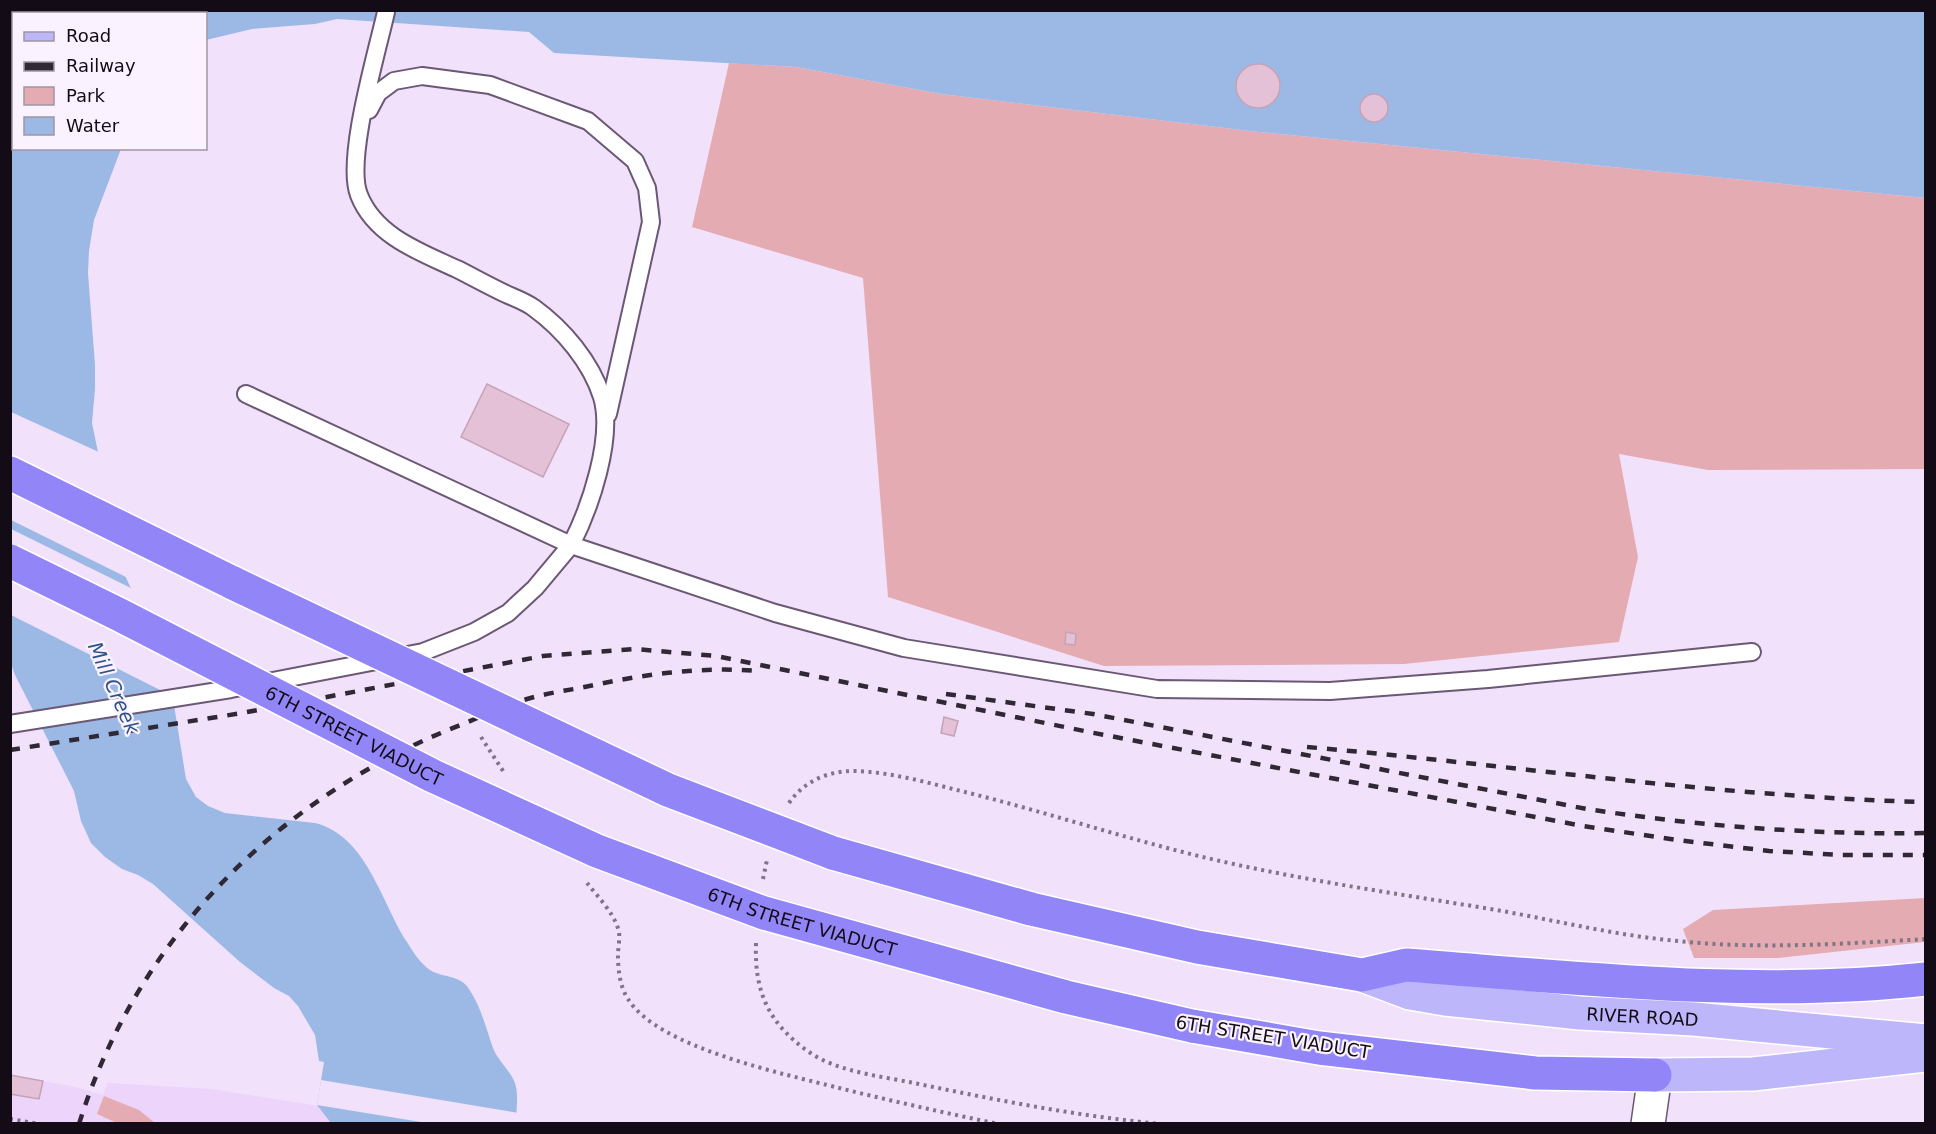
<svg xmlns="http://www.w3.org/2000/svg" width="1936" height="1134" font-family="'DejaVu Sans',sans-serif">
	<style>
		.built { fill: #edd4fa }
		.green { fill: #e5abb2 }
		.water { fill: #9cb9e5 }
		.pier { fill: #f2e1fb }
		.building { fill: #e4c1d6; stroke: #c5a3b7; stroke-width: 1.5 }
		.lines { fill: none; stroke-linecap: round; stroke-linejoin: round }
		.service-casing { stroke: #6b5874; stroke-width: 20 }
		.tertiary-casing { stroke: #6b5874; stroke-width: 36 }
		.primary-casing { stroke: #fff; stroke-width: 36 }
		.motorway-casing { stroke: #fff; stroke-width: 36 }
		.path { stroke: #807486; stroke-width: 4; stroke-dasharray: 3 4.5; stroke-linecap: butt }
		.service { stroke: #fff; stroke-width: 16 }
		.tertiary { stroke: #fff; stroke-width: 33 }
		.primary { stroke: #beb6fb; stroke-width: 33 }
		.motorway { stroke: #9285f8; stroke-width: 33 }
		.rail { stroke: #312835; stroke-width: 4.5; stroke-dasharray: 10 10; stroke-linecap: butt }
		.motorway-bridge-casing { stroke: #fff; stroke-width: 36; stroke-linecap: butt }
		.motorway-bridge { stroke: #9285f8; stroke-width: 33 }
		.labels { text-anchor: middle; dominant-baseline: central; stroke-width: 4.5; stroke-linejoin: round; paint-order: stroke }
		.street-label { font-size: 18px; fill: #130c17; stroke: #faf2ff }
		.water-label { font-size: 20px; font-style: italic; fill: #2d5289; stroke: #faf2ff }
	</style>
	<rect width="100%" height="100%" fill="#f2e1fb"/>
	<path class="built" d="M 10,1075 L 76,1087 L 103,1095 L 108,1083 L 211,1089 L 427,1123 L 11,1123 Z"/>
	<g class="green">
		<path d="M 729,63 L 796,67 L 941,94 L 1250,131 L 1925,198 L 1925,469 L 1708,470 L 1619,454 L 1638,557 L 1619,642 L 1404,664 L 1104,666 L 888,597 L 863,278 L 692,227 Z"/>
		<path d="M 1925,898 L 1925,942 L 1777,958 L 1694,958 L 1683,929 L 1713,910 Z"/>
		<path d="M 104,1096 L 139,1110 L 155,1123 L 117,1123 L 97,1114 Z"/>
	</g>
	<path class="water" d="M 10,11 L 1925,11 L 1925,198 L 1250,131 L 941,94 L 796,67 L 554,53 L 529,32 L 337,19 L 315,24 L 252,29 L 206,40 L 206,14 L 14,14 L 14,148 L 121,149 L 94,220 L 89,251 L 88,273 L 95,365 L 95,389 L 92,423 L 122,569 L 168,668 L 186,779 L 196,797 L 208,806 L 225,813 L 315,823 C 367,836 381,902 407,942 C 413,952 420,963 430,970 C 443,978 461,975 469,989 C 481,1007 486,1028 493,1048 C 498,1061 510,1070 515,1083 C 519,1095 516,1111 516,1123 L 331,1123 L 317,1105 L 324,1062 L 319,1061 L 315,1035 L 298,1006 L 289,996 L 274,988 L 240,962 L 153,884 L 138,875 L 122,869 L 105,857 L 91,843 L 81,821 L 74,791 L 15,675 L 10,661 Z"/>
	<g class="pier">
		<path d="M 11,412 L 101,453 L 124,568 L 130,579 L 11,520 Z"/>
		<path d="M 11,529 L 135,590 L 171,667 L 176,698 L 11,615 Z"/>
		<path d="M 321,1080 L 519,1113 L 519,1124 L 427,1123 L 317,1105 Z"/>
	</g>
	<g class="building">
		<circle cx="1258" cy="86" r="22"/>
		<circle cx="1374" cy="108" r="14"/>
		<path d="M 487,384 L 569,424 L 543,477 L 461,437 Z"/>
		<path d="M 1066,632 L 1076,634 L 1075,645 L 1065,644 Z"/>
		<path d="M 944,717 L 958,721 L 954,736 L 941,733 Z"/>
		<path d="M 10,1075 L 43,1081 L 39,1099 L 10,1094 Z"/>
	</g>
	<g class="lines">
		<defs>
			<g id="service">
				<path d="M 386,12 C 377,52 345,160 359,195 C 375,236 420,252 457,269 C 473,277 489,286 506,294 C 515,298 526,302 534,308 C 563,329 591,362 602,397 C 614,438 590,508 571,545 L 775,613 L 904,648 L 1157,689 L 1330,691 L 1488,679 L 1752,652"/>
				<path d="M 369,110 L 378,93 L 394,81 L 422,76 L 490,85 L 588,121 L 635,161 L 647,188 L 651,222 L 608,414"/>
				<path d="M 10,724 L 231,689 L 423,652 L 474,632 L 508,613 L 535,588 L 571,545 L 246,394"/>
			</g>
			<path id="tertiary" d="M 1648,1124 L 1655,1075"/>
			<g id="primary">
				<path id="s1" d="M 1362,975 L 1410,993 L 1445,999 L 1580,1013 L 1694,1019 L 1926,1041"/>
				<path d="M 1655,1075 L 1753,1074 L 1925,1055"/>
			</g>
			<g id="motorway">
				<path d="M 10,473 L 233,583"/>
				<path d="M 833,853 L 1031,909 L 1197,947 L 1362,975 L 1406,965 C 1578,978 1753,998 1926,979"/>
				<path d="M 1192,1026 L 1319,1048 L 1535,1073 L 1655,1075"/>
			</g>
		</defs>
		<use href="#service" class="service-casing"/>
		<use href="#tertiary" class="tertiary-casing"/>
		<use href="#primary" class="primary-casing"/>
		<use href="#motorway" class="motorway-casing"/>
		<g class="path">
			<path d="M 481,737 L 505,774"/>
			<path d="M 789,803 C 804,781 828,771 854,771 C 893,772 932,784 969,793 C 1049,813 1127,839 1207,858 C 1292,878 1379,891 1466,905 C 1534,915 1600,933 1668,940 C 1753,950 1840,944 1926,939"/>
			<path d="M 763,879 L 767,860"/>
			<path d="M 587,883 C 598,897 615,914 619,932 C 620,939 618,948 618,955 C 618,970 620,987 628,999 C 658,1048 785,1074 839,1088 C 892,1101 945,1113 999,1124"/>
			<path d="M 756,943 C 754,992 769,1024 809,1052 C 838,1072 880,1076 914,1083 C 996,1100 1077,1116 1161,1124"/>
			<path d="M 10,1119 L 40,1124"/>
		</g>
		<use href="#service" class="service"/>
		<use href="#tertiary" class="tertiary"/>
		<use href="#primary" class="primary"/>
		<use href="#motorway" class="motorway"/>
		<g class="rail">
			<path d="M 946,694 L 1093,714 L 1587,809 C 1698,826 1813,835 1926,833"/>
			<path d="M 1307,747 C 1513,765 1719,797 1926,802"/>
			<path d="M 10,750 L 242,713 L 543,656 L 635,649 L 716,656 L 1089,732 L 1583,826 L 1677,840 L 1769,851 L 1842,855 L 1926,855"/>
			<path d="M 79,1124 C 138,934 284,792 468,722 C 487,714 506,705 527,699 C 544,694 562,691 580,688 C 639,675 698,666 759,671"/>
		</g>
		<defs>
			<g id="motorway-bridge">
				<path id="s2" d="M 10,561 L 118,614 L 433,776 L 597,851 L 764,913 L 1066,997 L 1192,1026"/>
				<path d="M 233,583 L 668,790 L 833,853"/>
			</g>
		</defs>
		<use href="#motorway-bridge" class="motorway-bridge-casing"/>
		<use href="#motorway-bridge" class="motorway-bridge"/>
	</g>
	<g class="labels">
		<g class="street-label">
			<text stroke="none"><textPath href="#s2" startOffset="386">6TH STREET VIADUCT</textPath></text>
			<text stroke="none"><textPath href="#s2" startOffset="872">6TH STREET VIADUCT</textPath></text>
			<text stroke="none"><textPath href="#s1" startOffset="285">RIVER ROAD</textPath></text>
			<text transform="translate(1273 1037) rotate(9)">6TH STREET VIADUCT</text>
		</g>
		<g class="water-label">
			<text transform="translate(114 688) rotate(66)">Mill Creek</text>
		</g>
	</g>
	<rect width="1936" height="1134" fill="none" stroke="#130c17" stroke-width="24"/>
	<rect x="12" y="12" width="195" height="138" fill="#faf2ff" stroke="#9e96a2" stroke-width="1.5"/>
	<rect x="24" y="32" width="30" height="9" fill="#beb6fb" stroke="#9e96a2" stroke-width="1.5"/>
	<text x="66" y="42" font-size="18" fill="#130c17">Road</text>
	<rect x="24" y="62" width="30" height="9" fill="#312835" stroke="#9e96a2" stroke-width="1.5"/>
	<text x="66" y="72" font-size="18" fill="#130c17">Railway</text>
	<rect x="24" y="87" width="30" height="18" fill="#e5abb2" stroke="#9e96a2" stroke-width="1.5"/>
	<text x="66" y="102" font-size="18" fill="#130c17">Park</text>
	<rect x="24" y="117" width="30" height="18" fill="#9cb9e5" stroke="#9e96a2" stroke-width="1.5"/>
	<text x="66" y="132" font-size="18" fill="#130c17">Water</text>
</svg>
